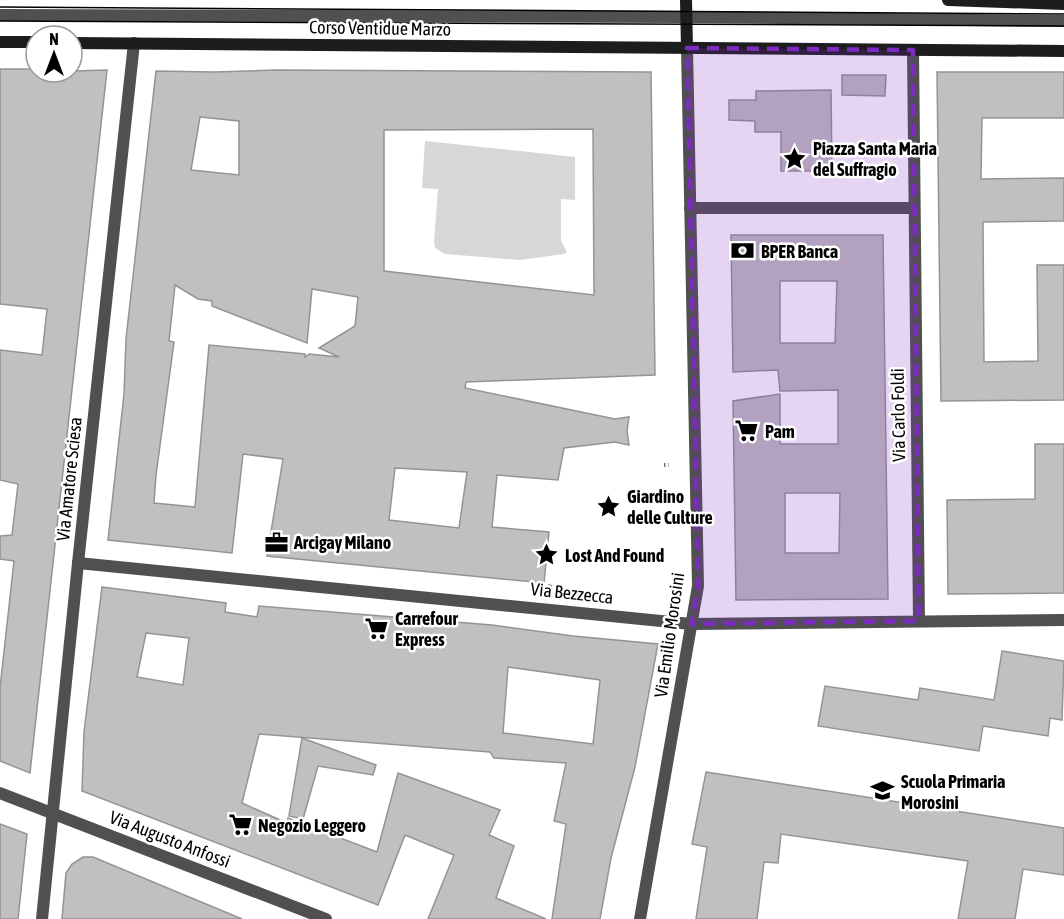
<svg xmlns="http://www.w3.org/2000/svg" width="1064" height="919" font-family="'Asap Condensed',sans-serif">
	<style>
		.green { fill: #d7d7d7 }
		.building { fill: #c0c0c0; stroke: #949494; stroke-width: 1.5; fill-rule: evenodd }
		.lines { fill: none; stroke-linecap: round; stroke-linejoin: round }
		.path { stroke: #727272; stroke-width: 4; stroke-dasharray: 1.5 3; stroke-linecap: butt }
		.lane { stroke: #505050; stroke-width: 12 }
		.street { stroke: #505050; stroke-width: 12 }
		.secondary { stroke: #1d1d1d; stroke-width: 12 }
		.tram { stroke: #000; stroke-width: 1.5 }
		.marked { fill: #7b2cbf; fill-opacity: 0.2; stroke: #7b2cbf; stroke-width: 4.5; stroke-dasharray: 12 8; stroke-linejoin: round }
		.labels { text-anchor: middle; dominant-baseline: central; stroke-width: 5; stroke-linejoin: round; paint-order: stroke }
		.street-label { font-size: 18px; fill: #000; stroke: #fff }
		.poi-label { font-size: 18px; font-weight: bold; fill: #000; stroke: #fff; text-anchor: start }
	</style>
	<rect width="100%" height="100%" fill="#fff"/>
	<path class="green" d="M 425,141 L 575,157 L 575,200 L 561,199 L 561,241 L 567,252 L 564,254 L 520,260 L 445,254 L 435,248 L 434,242 L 438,189 L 422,188 Z"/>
	<g class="building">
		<path d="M 0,69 L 36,69 L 36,72 L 107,70 L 30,773 L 0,761 L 0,688 L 14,561 L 0,559 L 0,536 L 12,535 L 18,484 L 0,480 L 0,350 L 42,355 L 47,309 L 0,304 Z"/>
		<path d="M 276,70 L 651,72 L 655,375 L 466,382 L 465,388 L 615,419 L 629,417 L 627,431 L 629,445 L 615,442 L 564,448 L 558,480 L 497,475 L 492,527 L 549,532 L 544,583 L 267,556 L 283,459 L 243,454 L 232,553 L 108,540 L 124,394 L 126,339 L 156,71 L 214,72 ZM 200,117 L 239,121 L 239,175 L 191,170 ZM 593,129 L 594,295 L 384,271 L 384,130 ZM 175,285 L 198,299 L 212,301 L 212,306 L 307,343 L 312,289 L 358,297 L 355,326 L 319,348 L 339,357 L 309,354 L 305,357 L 305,354 L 209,345 L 195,507 L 154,503 L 156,475 L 174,342 L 169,341 ZM 395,468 L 467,472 L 459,528 L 389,520 Z"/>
		<path d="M 937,72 L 1064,72 L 1064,118 L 982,118 L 981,179 L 1064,178 L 1064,221 L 983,222 L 984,362 L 1038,361 L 1037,265 L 1064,265 L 1064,400 L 941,401 Z"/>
		<path d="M 842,75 L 886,75 L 885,96 L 842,95 Z"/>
		<path d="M 831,90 L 832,171 L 781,171 L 781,132 L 755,132 L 755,121 L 729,120 L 729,100 L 756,100 L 756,91 Z"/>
		<path d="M 731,235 L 883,235 L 888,599 L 736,600 L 733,401 L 780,394 L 780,444 L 838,444 L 838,390 L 780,391 L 778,370 L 733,372 ZM 780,281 L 837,281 L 835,343 L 780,343 ZM 785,493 L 840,493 L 839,553 L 785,553 Z"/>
		<path d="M 1035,444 L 1064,444 L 1064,593 L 948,594 L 947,500 L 1035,499 Z"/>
		<path d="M 102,587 L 226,603 L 225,612 L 257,617 L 259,606 L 492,625 L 573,636 L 658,644 L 635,767 L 611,858 L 600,919 L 552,919 L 566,824 L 554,821 L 566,763 L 494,758 L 490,752 L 259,734 L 242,803 L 287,823 L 288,818 L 377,852 L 398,773 L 500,810 L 489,835 L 514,846 L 496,898 L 546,919 L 428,919 L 454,855 L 405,835 L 378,905 L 82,791 L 84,732 ZM 146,633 L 189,638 L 183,685 L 137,677 ZM 508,667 L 600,680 L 593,744 L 503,733 Z"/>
		<path d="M 1002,651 L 1064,661 L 1062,720 L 1050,718 L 1048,736 L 983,726 L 979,751 L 818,726 L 825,686 L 918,700 L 920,688 L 994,700 Z"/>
		<path d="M 302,738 L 376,765 L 373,775 L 318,766 L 303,819 L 289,816 Z"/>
		<path d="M 706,772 L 1064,828 L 1064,875 L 1023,869 L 1015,919 L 958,919 L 968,861 L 781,834 L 778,863 L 764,862 L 757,919 L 696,919 L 707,847 L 692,844 Z"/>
		<path d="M 0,824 L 27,834 L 18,919 L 0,919 Z"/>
		<path d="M 83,857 L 93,857 L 242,919 L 62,919 L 66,873 L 72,864 Z"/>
	</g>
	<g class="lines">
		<g class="path">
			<path d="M 664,465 L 669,465"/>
			<path d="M 550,586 L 551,583"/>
		</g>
		<path class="lane" d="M 0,15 L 686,17 L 1064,21"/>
		<g class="street">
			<path d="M 913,50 L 919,621"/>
			<path d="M 690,208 L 914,208"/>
			<path d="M 78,563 L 691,624 L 1064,620"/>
			<path d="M 0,793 L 326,919"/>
			<path d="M 42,919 L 78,563 L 134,43"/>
			<path d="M 640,919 L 698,586 L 687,48"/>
		</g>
		<g class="secondary">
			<path d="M 686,0 L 687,48"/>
			<path d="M 948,0 L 1064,4"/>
			<path d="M 0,42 L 36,42"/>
			<path d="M 72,43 L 1064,51"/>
		</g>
		<g class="tram">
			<path d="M 0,7 L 1064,14"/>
			<path d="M 0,21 L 1064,26"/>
		</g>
	</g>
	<path class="marked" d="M 687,48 L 913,50 L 919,621 L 691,624 L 698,586 Z"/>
	<defs>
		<symbol id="sight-bare" viewBox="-9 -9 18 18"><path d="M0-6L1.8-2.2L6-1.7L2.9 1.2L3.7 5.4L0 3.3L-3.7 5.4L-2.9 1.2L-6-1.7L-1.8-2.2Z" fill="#000" stroke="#fff" stroke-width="2.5" paint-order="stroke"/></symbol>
		<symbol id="bank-bare" viewBox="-9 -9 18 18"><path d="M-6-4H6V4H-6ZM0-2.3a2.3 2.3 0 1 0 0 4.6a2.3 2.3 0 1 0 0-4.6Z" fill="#000" stroke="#fff" stroke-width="2.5" paint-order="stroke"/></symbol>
		<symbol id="supermarket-bare" viewBox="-9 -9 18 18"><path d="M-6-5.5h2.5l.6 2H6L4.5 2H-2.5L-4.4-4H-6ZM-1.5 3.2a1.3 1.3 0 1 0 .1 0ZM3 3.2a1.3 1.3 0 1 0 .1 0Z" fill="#000" stroke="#fff" stroke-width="2.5" paint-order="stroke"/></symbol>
		<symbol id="office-bare" viewBox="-9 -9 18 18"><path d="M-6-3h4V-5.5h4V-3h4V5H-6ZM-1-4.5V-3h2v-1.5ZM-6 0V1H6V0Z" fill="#000" stroke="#fff" stroke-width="2.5" paint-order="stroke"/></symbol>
		<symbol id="school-bare" viewBox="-9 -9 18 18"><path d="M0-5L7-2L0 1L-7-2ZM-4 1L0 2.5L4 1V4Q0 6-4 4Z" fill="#000" stroke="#fff" stroke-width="2.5" paint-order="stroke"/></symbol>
	</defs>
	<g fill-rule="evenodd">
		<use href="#sight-bare" x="778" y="142" width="33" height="33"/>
		<use href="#bank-bare" x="726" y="234" width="33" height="33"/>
		<use href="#supermarket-bare" x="730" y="414" width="33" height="33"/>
		<use href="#sight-bare" x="592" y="490" width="33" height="33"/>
		<use href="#office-bare" x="260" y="526" width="33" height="33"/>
		<use href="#sight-bare" x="530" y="538" width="33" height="33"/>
		<use href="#supermarket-bare" x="360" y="612" width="33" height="33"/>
		<use href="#school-bare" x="866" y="774" width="33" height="33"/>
		<use href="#supermarket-bare" x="224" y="808" width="33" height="33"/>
	</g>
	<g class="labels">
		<g class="street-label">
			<text transform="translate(380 28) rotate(1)">Corso Ventidue Marzo</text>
			<text transform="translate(898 415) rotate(-91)">Via Carlo Foldi</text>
			<text transform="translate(69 479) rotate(-84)">Via Amatore Sciesa</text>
			<text transform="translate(572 593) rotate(6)">Via Bezzecca</text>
			<text transform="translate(669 635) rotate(-82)">Via Emilio Morosini</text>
			<text transform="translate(170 839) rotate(21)">Via Augusto Anfossi</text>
		</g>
		<g class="poi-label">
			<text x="813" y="148">Piazza Santa Maria<tspan x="813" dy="21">del Suffragio</tspan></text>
			<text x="761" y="251">BPER Banca</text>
			<text x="765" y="431">Pam</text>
			<text x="627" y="496">Giardino<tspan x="627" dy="21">delle Culture</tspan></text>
			<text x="294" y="542">Arcigay Milano</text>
			<text x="565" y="555">Lost And Found</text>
			<text x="395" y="618">Carrefour<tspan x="395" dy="21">Express</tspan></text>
			<text x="901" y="781">Scuola Primaria<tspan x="901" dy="21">Morosini</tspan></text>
			<text x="258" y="825">Negozio Leggero</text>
		</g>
	</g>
	<g transform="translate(54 54)"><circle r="28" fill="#ffffff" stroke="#999999" stroke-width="1.5"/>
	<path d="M0-4.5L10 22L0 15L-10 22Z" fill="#000000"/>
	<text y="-9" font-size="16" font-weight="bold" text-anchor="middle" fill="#000000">N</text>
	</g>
</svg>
